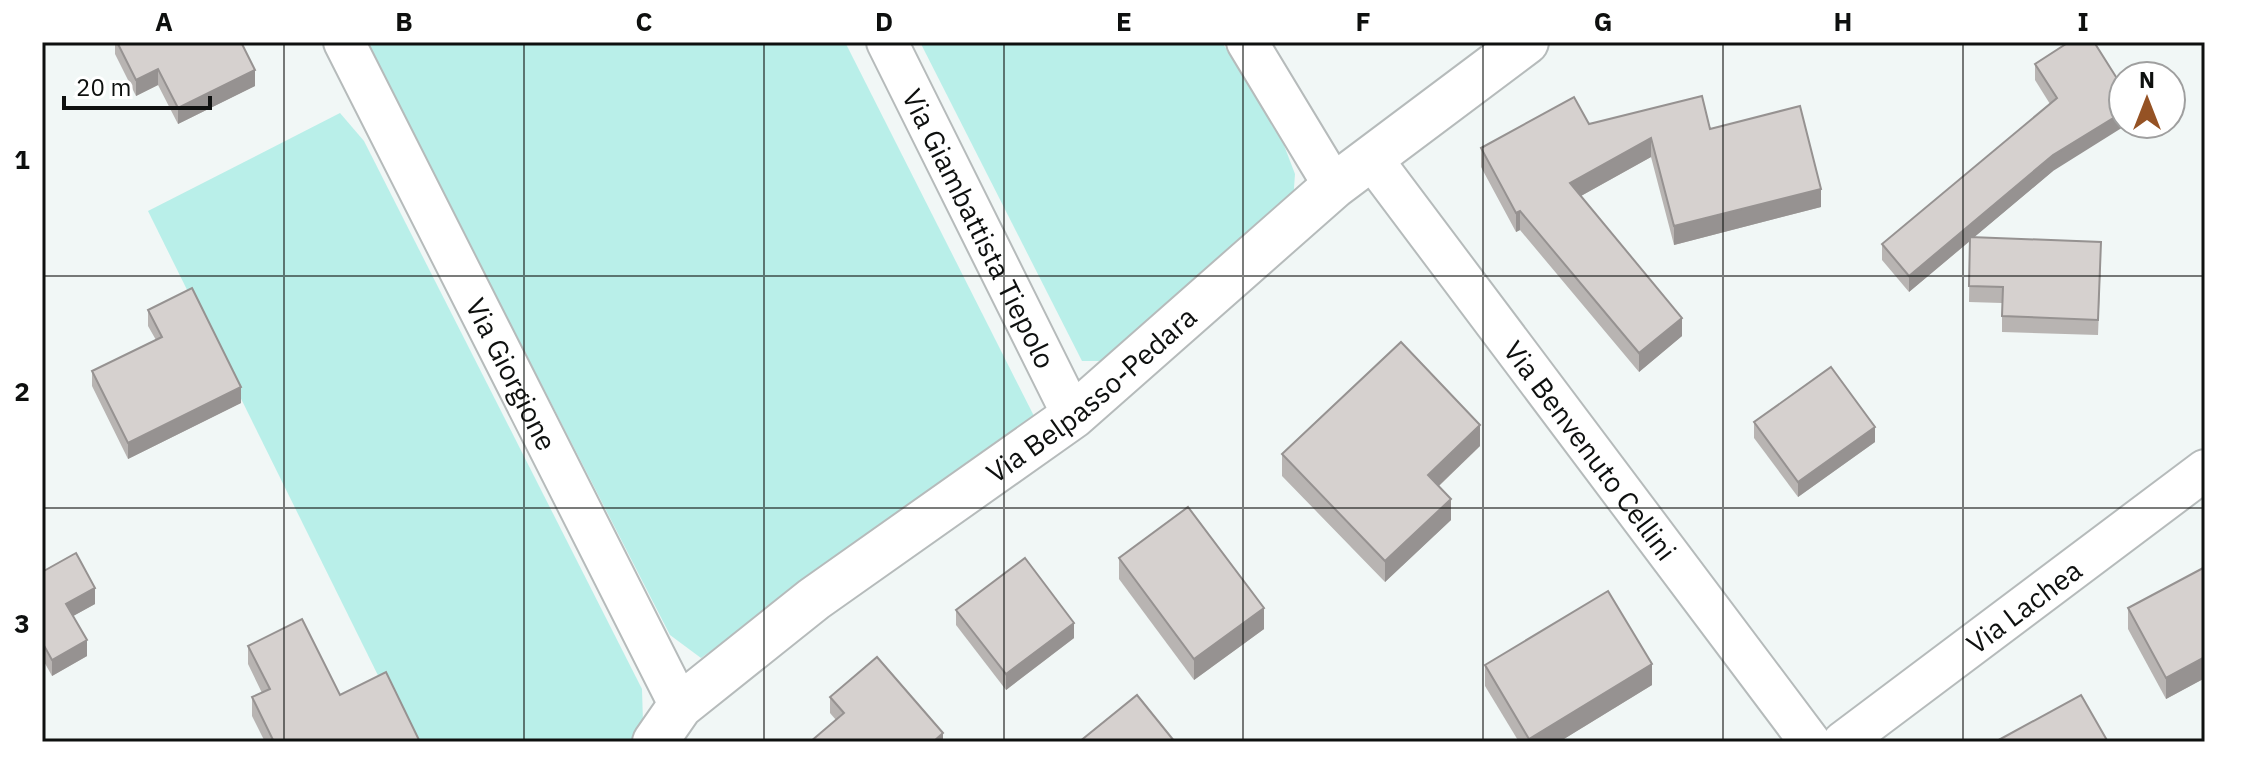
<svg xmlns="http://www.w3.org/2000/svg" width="2247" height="784" font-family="'IBM Plex Sans',sans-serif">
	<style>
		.green { fill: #b9efe9 }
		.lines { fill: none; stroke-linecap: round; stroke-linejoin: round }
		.minor-casing { stroke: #b6bbbb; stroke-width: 44 }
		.tertiary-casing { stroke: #b6bbbb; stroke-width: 48 }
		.minor { stroke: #fff; stroke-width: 40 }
		.tertiary { stroke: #fff; stroke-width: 44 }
		.wall { fill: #b8b4b2 }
		.shaded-wall { fill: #969291 }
		.building { fill: #d6d1cf; stroke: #969291; stroke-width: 2 }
		.grid { fill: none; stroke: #0e100f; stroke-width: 2; stroke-opacity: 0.55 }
		.labels { text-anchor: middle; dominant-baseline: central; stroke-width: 8; stroke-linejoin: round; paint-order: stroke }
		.street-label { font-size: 28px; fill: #0e100f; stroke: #fff }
		.neatline { fill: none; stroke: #0e100f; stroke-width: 3 }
		.grid-label { font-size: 26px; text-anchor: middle; font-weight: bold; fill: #0e100f }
	</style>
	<rect width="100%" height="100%" fill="#f1f7f6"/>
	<g class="green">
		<path d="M 366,42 L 845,42 L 1036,420 L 701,658 L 670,635 Z"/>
		<path d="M 920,42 L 1222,42 L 1282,140 L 1295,174 L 1293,202 L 1105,361 L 1082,361 Z"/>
		<path d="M 340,113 L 364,141 L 642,689 L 643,723 L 629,742 L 411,742 L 148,211 Z"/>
	</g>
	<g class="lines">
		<defs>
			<g id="minor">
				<path id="s1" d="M 344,42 L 680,706"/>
				<path id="s2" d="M 887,42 L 1073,416"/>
				<path d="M 1247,42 L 1334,186"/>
				<path id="s3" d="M 1372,159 L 1810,742"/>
				<path id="s4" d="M 1843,742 L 2205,470"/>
			</g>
			<g id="tertiary">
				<path id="s5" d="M 655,742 L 680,706 L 814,599 L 1073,416 L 1334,186 L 1526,42"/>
			</g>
		</defs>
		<use href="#minor" class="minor-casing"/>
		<use href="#tertiary" class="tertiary-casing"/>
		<use href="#minor" class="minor"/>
		<use href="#tertiary" class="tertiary"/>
	</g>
	<g class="wall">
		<path d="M 115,42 L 241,42 L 255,86 L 178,124 L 158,85 L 136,96 L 115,54 Z"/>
		<path d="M 2069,42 L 2053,171 L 1974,237 L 2101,258 L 2098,335 L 2002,332 L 2002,303 L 1969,302 L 1970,241 L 1909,292 L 1882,260 L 1882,244 L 2050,104 L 2035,80 L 2035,64 Z"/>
		<path d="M 1589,124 L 1710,129 L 1821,207 L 1674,245 L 1651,157 L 1581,196 L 1682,336 L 1639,372 L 1520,230 L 1516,232 L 1481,167 L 1481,148 Z"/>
		<path d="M 148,310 L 241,403 L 128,459 L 92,386 L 92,371 L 156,340 L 148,326 Z"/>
		<path d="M 1754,422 L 1875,442 L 1798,497 L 1754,438 Z"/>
		<path d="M 1480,446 L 1439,486 L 1451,520 L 1385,582 L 1282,476 L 1282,454 Z"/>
		<path d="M 1119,558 L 1264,629 L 1194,680 L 1119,579 Z"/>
		<path d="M 2205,567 L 2205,678 L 2166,699 L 2128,629 L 2128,608 Z"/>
		<path d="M 42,572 L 95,604 L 73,616 L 87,656 L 52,676 L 42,658 Z"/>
		<path d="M 956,610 L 1074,638 L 1006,690 L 956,625 Z"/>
		<path d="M 248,646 L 340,695 L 420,742 L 265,742 L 252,716 L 252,697 L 262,693 L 248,664 Z"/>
		<path d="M 1485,665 L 1652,685 L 1559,742 L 1519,742 L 1485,686 Z"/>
		<path d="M 830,697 L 943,742 L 836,720 L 830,713 Z"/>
	</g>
	<g class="shaded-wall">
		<path d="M 158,69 L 158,85 L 136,96 L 136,80 Z"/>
		<path d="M 255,70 L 255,86 L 178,124 L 178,108 Z"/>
		<path d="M 2123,112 L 2123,124 L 2128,124 L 2053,171 L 1909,292 L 1909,276 L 2053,155 Z"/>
		<path d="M 1651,138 L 1651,157 L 1570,202 L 1570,183 Z"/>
		<path d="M 1821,189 L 1821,207 L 1674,245 L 1674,226 Z"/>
		<path d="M 1520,211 L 1520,230 L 1516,232 L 1516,213 Z"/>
		<path d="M 1682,318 L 1682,336 L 1639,372 L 1639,353 Z"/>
		<path d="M 241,387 L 241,403 L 128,459 L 128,443 Z"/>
		<path d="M 1480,425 L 1480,446 L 1428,496 L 1428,475 Z"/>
		<path d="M 1875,427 L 1875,442 L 1798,497 L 1798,482 Z"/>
		<path d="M 1451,499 L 1451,520 L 1385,582 L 1385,561 Z"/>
		<path d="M 95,588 L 95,604 L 66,620 L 66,604 Z"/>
		<path d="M 1264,608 L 1264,629 L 1194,680 L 1194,659 Z"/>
		<path d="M 1074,623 L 1074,638 L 1006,690 L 1006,674 Z"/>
		<path d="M 87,640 L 87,656 L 52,676 L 52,660 Z"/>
		<path d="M 2205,657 L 2205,678 L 2166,699 L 2166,678 Z"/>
		<path d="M 1652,664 L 1652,685 L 1559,742 L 1529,742 L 1529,739 Z"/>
		<path d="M 943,733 L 943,742 L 933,742 Z"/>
	</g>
	<g class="building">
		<path d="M 117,42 L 241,42 L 255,70 L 178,108 L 158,69 L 136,80 Z"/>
		<path d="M 2069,42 L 2094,42 L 2123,88 L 2123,112 L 2053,155 L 1909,276 L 1882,244 L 2057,98 L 2035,64 Z"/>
		<path d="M 1702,96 L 1710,129 L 1800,106 L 1821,189 L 1674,226 L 1651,138 L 1570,183 L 1682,318 L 1639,353 L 1520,211 L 1516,213 L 1481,148 L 1574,97 L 1589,124 Z"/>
		<path d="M 1970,237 L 2101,242 L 2098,320 L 2002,316 L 2003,287 L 1969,286 Z"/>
		<path d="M 192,288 L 241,387 L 128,443 L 92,371 L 162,337 L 148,310 Z"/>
		<path d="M 1401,342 L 1480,425 L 1428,475 L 1451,499 L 1385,561 L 1282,454 Z"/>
		<path d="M 1831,367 L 1875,427 L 1798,482 L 1754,422 Z"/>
		<path d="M 1188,507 L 1264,608 L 1194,659 L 1119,558 Z"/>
		<path d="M 76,553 L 95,588 L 66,604 L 87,640 L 52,660 L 42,642 L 42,572 Z"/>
		<path d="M 1025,558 L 1074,623 L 1006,674 L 956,610 Z"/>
		<path d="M 2205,567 L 2205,657 L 2166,678 L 2128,608 Z"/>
		<path d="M 1608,591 L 1652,664 L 1529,739 L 1485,665 Z"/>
		<path d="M 302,619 L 340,695 L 386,672 L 420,742 L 274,742 L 252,697 L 270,689 L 248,646 Z"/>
		<path d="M 877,657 L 943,733 L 933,742 L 810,742 L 844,713 L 830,697 Z"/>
		<path d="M 1137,695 L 1175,742 L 1079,742 Z"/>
		<path d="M 2081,695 L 2108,742 L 1995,742 Z"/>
	</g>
	<path class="grid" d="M 284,42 L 284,742M 524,42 L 524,742M 764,42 L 764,742M 1004,42 L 1004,742M 1243,42 L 1243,742M 1483,42 L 1483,742M 1723,42 L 1723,742M 1963,42 L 1963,742M 42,276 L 2205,276M 42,508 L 2205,508"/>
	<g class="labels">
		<g class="street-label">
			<text stroke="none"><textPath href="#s2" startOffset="208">Via Giambattista Tiepolo</textPath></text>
			<text stroke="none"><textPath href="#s1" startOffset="372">Via Giorgione</textPath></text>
			<text stroke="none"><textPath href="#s5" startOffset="560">Via Belpasso-Pedara</textPath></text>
			<text stroke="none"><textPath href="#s3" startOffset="364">Via Benvenuto Cellini</textPath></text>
			<text stroke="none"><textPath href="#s4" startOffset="226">Via Lachea</textPath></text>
		</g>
	</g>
	<rect width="2247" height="784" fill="none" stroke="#ffffff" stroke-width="88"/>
	<g transform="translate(2147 100)"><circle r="38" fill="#ffffff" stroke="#9f9f9f" stroke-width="2"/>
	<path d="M0-6L14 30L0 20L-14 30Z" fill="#955224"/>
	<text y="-12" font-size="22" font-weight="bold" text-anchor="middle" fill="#0e100f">N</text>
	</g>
	<path d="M64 96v12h146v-12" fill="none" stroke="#0e100f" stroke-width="4"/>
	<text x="76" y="96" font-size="24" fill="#0e100f" stroke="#ffffff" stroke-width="6" paint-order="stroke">20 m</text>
	<rect x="44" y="44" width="2159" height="696" class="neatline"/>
	<g class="grid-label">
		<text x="164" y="31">A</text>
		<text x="404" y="31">B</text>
		<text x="644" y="31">C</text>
		<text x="884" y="31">D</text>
		<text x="1124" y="31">E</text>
		<text x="1363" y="31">F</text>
		<text x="1603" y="31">G</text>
		<text x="1843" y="31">H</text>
		<text x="2083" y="31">I</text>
		<text x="22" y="169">1</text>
		<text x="22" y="401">2</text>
		<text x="22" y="633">3</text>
	</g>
</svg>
